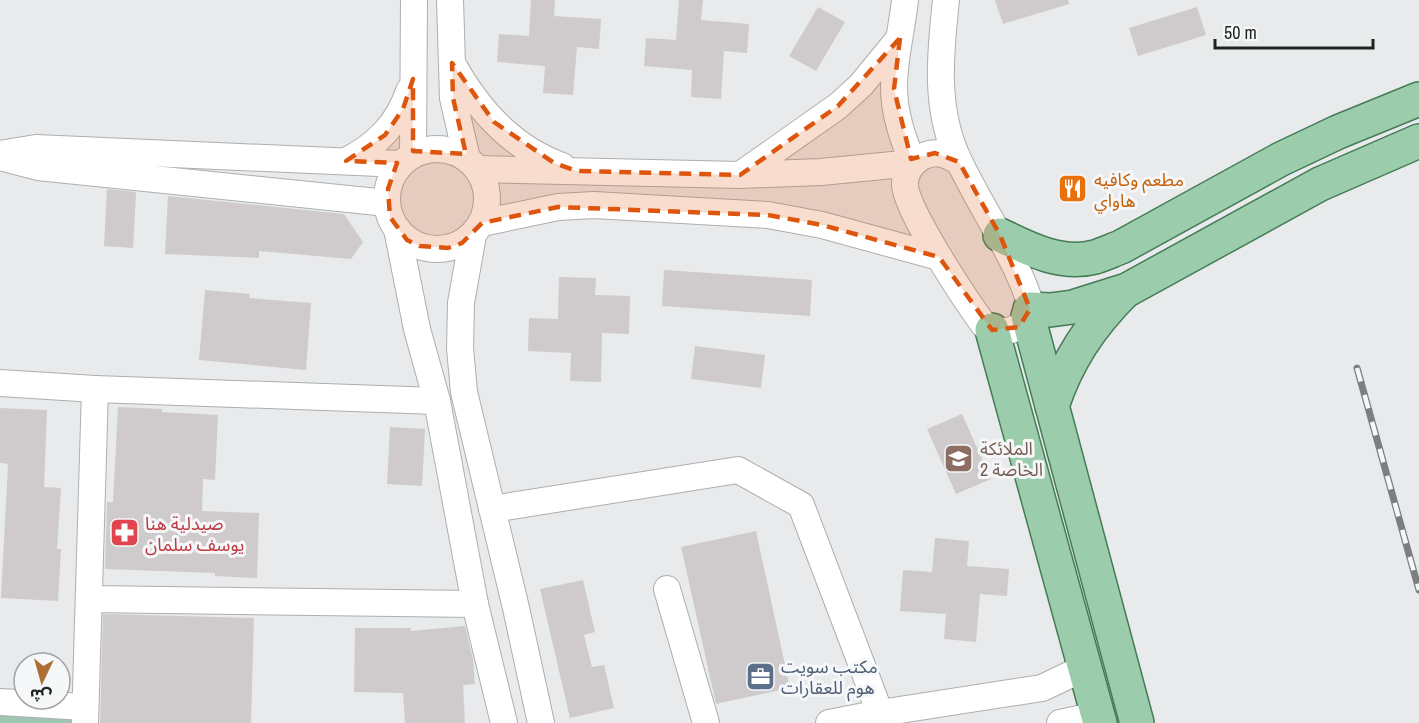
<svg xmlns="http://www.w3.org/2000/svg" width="1419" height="723" font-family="'Archivo Narrow','Noto Sans Arabic',sans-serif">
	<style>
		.park { fill: #9ec5b2 }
		.building { fill: #cfcbcc }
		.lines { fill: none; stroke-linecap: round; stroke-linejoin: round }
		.minor-casing { stroke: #acaeb0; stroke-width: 28 }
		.major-casing { stroke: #457c57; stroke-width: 36 }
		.minor { stroke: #fff; stroke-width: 26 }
		.major { stroke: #9bcdac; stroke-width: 33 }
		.rail-casing { stroke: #7c7e7f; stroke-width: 7 }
		.rail { stroke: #f5f7f9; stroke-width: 4.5; stroke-dasharray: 14; stroke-linecap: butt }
		.marked { fill: #de560d; fill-opacity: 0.2; stroke: #de560d; stroke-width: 4.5; stroke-dasharray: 12 8; stroke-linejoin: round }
		.labels { text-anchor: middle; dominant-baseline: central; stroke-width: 6; stroke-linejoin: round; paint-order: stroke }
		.food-label { font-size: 18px; fill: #c56008; stroke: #f5f7f9; text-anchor: start }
		.education-label { font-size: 18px; fill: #785e54; stroke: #f5f7f9; text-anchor: start }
		.health-label { font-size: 18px; fill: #be3a42; stroke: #f5f7f9; text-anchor: start }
		.service-label { font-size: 18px; fill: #4e5e75; stroke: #f5f7f9; text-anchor: start }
	</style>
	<rect width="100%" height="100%" fill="#e8eaec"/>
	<path class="park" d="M 0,710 L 79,714 L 79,723 L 0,723 Z"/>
	<g class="building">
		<path d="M 531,0 L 555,0 L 554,16 L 601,19 L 599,49 L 577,47 L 573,95 L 543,93 L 545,66 L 497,62 L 499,34 L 529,36 Z"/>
		<path d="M 679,0 L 703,0 L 701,20 L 749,24 L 747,53 L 724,51 L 721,99 L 691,97 L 692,70 L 644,66 L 646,38 L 676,40 Z"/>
		<path d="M 995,0 L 1068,0 L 1069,4 L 1003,24 Z"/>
		<path d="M 818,7 L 845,22 L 816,71 L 789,56 Z"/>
		<path d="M 1197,7 L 1206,35 L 1138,56 L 1129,28 Z"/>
		<path d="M 107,189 L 136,192 L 133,248 L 104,246 Z"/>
		<path d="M 168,196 L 344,214 L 363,242 L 351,259 L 259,251 L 259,258 L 165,254 Z"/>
		<path d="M 664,270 L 812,280 L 810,316 L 662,306 Z"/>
		<path d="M 559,277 L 596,278 L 595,295 L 630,296 L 629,334 L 602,333 L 601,382 L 570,381 L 571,353 L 528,351 L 529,318 L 558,319 Z"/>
		<path d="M 205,290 L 250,294 L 249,298 L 311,303 L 306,370 L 199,360 Z"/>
		<path d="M 695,346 L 765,355 L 761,388 L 691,379 Z"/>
		<path d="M 118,407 L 162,409 L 162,412 L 218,415 L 215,480 L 203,479 L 202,511 L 259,513 L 257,578 L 215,576 L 215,573 L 105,569 L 107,502 L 113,502 Z"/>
		<path d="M 0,408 L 47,410 L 44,487 L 61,488 L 57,549 L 61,549 L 58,601 L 1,598 L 8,464 L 0,463 Z"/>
		<path d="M 962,414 L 991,479 L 956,494 L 927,429 Z"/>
		<path d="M 390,427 L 425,429 L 422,486 L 387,484 Z"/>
		<path d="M 756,531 L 790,688 L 716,704 L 681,547 Z"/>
		<path d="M 935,538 L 969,541 L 967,566 L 1009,569 L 1007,596 L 980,594 L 976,642 L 944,639 L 946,614 L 900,611 L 903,570 L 932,572 Z"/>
		<path d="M 583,580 L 595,632 L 584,635 L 592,667 L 604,665 L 614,708 L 570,718 L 540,589 Z"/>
		<path d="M 103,614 L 254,618 L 251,723 L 100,723 Z"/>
		<path d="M 465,626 L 473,659 L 475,684 L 463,685 L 465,723 L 405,723 L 403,693 L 354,692 L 355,628 L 411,628 L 411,631 Z"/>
	</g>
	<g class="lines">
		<defs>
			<g id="minor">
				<path d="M 450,0 L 453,98 L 467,159"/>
				<path d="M 946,0 C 940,55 934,112 960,163 C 982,209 1012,251 1029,299 C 1032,328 1006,339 984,325 C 967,302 904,208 905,184 C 905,173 911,164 920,158 C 934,149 947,154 959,162"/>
				<path d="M 452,63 C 477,109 512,148 562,166"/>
				<circle cx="437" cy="199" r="50"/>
				<path d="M 0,154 L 36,148 L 401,164"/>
				<path d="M 413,155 L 414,0"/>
				<path d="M 0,157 L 38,167 L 387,203"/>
				<path d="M 346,161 C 377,145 398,124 409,91"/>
				<path d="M 478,169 L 740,175 L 821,172 L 913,163 C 903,139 894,114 894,87 C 894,58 902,29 905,0"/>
				<path d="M 740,175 L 838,106 L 861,85 L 898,40"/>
				<path d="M 482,223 L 558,207 L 594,205 L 768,215 L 822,225 L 939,257"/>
				<path d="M 397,229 L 417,329 L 437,401 L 475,604 L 504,723"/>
				<path d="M 473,235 L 461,303 L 460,348 L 464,392 L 516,608 L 541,723"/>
				<path d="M 0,383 L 95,389 L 437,401"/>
				<path d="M 492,509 L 738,470 L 801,505 L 880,713 L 890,723"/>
				<path d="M 667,589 L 706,723"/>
				<path d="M 89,599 L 475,604"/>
				<path d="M 0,702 L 85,707"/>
				<path d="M 85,723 L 95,389"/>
				<path d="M 829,723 L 880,713 L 1042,688 L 1084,668"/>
				<path d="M 1060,723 L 1097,715"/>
			</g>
			<g id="major">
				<path d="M 1000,235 C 1029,249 1061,266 1095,257 C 1104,254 1113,250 1121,247 L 1281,159 L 1338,132 L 1419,99"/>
				<path d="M 1030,309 L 1050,310 L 1073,307 L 1127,290 L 1320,184 L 1419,141"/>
				<path d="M 1028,316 L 1137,723"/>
				<path d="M 992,330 L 1100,723"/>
				<path d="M 1052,406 C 1067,361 1090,326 1124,292"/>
			</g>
		</defs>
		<use href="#minor" class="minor-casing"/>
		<use href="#major" class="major-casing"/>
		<use href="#minor" class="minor"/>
		<use href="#major" class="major"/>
		<defs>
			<path id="rail" d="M 1357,368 L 1419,590"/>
		</defs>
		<use href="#rail" class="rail-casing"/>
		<use href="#rail" class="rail"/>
	</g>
	<path class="marked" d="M 900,38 L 894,89 L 911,159 L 935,153 L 959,162 L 1000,235 L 1030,309 L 1019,327 L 992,330 L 939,257 L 822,225 L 768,215 L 558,207 L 482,223 L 462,243 L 448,248 L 420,246 L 407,240 L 390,217 L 388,189 L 397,163 L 346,161 L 385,135 L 403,109 L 413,79 L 413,151 L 466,154 L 453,98 L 452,63 L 494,122 L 554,163 L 577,171 L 740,175 L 838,106 Z"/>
	<defs>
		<symbol id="restaurant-square" viewBox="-11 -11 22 22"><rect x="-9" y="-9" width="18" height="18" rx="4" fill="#e8710a" stroke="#f5f7f9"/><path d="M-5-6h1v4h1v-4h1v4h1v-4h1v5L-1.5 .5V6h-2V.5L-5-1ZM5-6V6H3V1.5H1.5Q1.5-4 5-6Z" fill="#fff"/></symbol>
		<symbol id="school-square" viewBox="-11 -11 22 22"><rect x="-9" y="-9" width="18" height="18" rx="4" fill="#8d6e63" stroke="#f5f7f9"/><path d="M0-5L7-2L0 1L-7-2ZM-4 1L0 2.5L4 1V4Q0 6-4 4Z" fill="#fff"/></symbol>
		<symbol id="pharmacy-square" viewBox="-11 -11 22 22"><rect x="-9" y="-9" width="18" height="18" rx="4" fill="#e0444e" stroke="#f5f7f9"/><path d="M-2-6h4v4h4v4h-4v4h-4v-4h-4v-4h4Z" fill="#fff"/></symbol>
		<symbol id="office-square" viewBox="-11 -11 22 22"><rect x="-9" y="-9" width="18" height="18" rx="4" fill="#5c6f8a" stroke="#f5f7f9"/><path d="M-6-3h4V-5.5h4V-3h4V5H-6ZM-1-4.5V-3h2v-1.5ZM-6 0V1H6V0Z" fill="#fff"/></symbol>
	</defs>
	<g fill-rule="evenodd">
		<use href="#restaurant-square" x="1056" y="172" width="33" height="33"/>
		<use href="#school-square" x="942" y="442" width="33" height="33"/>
		<use href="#pharmacy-square" x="108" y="516" width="33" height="33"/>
		<use href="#office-square" x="744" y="660" width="33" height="33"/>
	</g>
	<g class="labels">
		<g class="food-label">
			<text x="1094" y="179">مطعم وكافيه<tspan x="1094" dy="21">هاواي</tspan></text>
		</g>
		<g class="education-label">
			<text x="980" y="448">الملائكة<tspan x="980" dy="21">الخاصة 2</tspan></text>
		</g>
		<g class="health-label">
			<text x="145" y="523">صيدلية هنا<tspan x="145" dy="21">يوسف سلمان</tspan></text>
		</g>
		<g class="service-label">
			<text x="781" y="666">مكتب سويت<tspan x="781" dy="21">هوم للعقارات</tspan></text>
		</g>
	</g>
	<g transform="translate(42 681) rotate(185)"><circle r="28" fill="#f5f7f9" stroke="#a0a2a3" stroke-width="1.5"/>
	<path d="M0-4.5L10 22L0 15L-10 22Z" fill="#ac6e34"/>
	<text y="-9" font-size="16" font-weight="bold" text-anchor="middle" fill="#212222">ش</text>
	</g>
	<path d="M1215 39v9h158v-9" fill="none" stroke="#212222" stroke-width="3"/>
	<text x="1224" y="39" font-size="18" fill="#212222" stroke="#f5f7f9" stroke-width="4.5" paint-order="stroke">50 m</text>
</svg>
